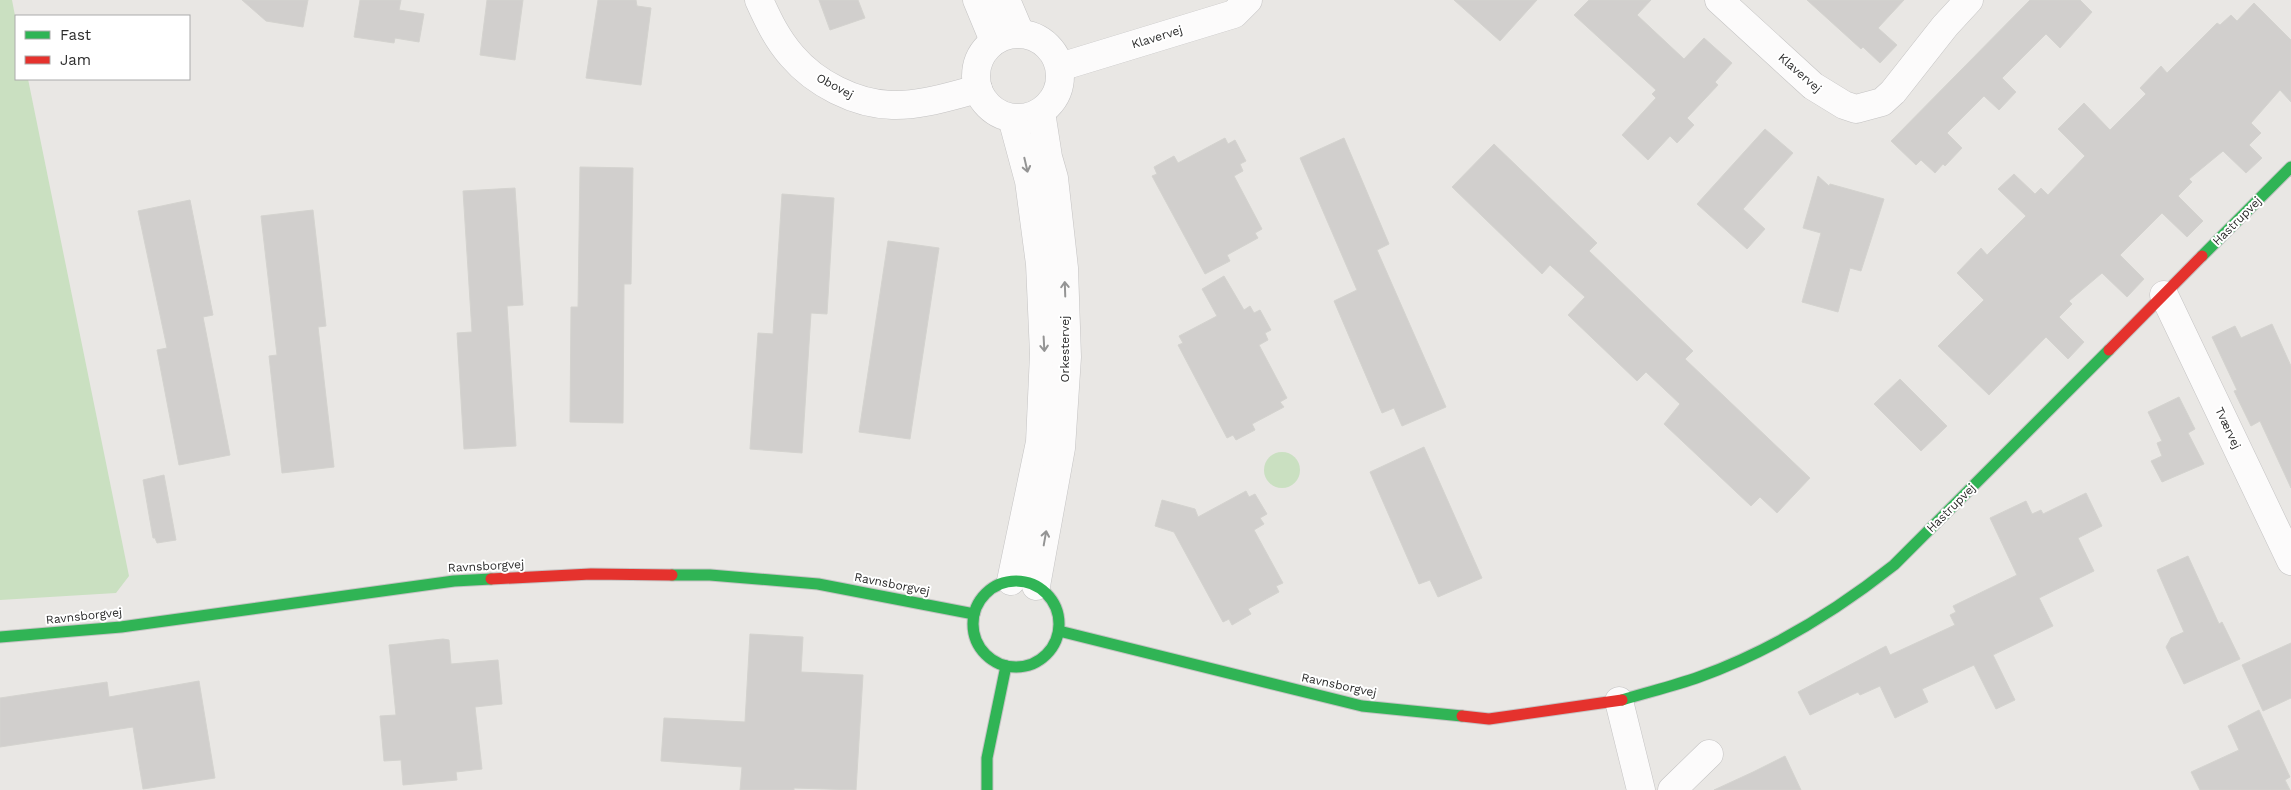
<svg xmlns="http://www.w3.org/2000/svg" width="2291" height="790" font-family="'Work Sans',sans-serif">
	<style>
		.green { fill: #cae0c1 }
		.building { fill: #d1cfcd; stroke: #d4d3cf }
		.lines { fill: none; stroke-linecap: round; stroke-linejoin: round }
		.street-casing { stroke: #c4c3c3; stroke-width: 29 }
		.fast-casing { stroke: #c4c3c3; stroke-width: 13 }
		.jam-casing { stroke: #c4c3c3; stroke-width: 13 }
		.street { stroke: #fcfbfb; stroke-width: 28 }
		.fast { stroke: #30b455; stroke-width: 11 }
		.jam { stroke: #e5322d; stroke-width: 11 }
		.oneway { stroke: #949494 }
		.labels { text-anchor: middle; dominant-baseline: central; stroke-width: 4; stroke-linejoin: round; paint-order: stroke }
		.street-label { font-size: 12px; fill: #2c2c2c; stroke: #fff }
	</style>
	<rect width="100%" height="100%" fill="#e9e7e4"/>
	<g class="green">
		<path d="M 0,0 L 12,0 L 16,21 L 16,79 L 28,79 L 129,576 L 116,593 L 0,600 Z"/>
		<circle cx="1282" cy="470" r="18"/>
	</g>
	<g class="building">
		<path d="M 242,0 L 308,0 L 303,27 L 266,21 Z"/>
		<path d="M 360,0 L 401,0 L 399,10 L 424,14 L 419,42 L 395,38 L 394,43 L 354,37 Z"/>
		<path d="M 487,0 L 523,0 L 515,60 L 480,55 Z"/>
		<path d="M 598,0 L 636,0 L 637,6 L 651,8 L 641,85 L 586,78 Z"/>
		<path d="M 819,0 L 858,0 L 865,18 L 830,30 Z"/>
		<path d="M 1454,0 L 1537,0 L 1500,41 Z"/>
		<path d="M 1589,0 L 1651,0 L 1637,15 L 1684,59 L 1704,38 L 1732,63 L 1715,82 L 1718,85 L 1687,118 L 1694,125 L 1677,143 L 1670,136 L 1648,160 L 1622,135 L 1656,98 L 1652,94 L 1656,90 L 1574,15 Z"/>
		<path d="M 1807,0 L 1904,0 L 1878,28 L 1897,45 L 1880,63 L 1863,47 L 1861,49 Z"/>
		<path d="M 2030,0 L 2080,0 L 2092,12 L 2060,48 L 2046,34 L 2002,78 L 2016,92 L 1999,110 L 1984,96 L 1947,133 L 1962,148 L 1945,166 L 1943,164 L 1935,173 L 1921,160 L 1916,165 L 1891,141 Z"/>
		<path d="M 2254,3 L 2291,40 L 2291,102 L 2280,90 L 2251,123 L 2261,133 L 2249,145 L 2262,158 L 2246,173 L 2223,151 L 2189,179 L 2192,182 L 2178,196 L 2203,221 L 2187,237 L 2162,213 L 2120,255 L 2144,279 L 2127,297 L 2102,273 L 2069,301 L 2072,304 L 2059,317 L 2084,342 L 2068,359 L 2046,337 L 1989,395 L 1938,346 L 1984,300 L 1957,273 L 1981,248 L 1987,255 L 2026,216 L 1998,189 L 2014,174 L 2035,194 L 2041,188 L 2048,195 L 2085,156 L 2058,129 L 2084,103 L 2110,130 L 2146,94 L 2140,88 L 2161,66 L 2167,73 L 2217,23 L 2220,25 L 2231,15 L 2237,21 Z"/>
		<path d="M 1765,129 L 1793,153 L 1743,209 L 1765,229 L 1747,249 L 1697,204 Z"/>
		<path d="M 1225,138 L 1228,144 L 1235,140 L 1246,161 L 1240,164 L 1243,171 L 1234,176 L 1262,229 L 1255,233 L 1258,238 L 1227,255 L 1230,261 L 1205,274 L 1152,176 L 1157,174 L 1154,167 L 1174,156 L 1178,163 Z"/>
		<path d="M 1344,138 L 1389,244 L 1377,250 L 1446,407 L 1402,426 L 1394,408 L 1382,413 L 1334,301 L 1357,290 L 1300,158 Z"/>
		<path d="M 1494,144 L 1597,243 L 1589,251 L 1693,351 L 1685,359 L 1810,478 L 1777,513 L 1760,497 L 1751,506 L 1664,424 L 1680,404 L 1646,372 L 1637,381 L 1568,315 L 1585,297 L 1550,265 L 1542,274 L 1452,187 Z"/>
		<path d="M 580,167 L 633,168 L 631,284 L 624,284 L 623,423 L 570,422 L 571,307 L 578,307 Z"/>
		<path d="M 1818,176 L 1829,186 L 1830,184 L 1884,199 L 1861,271 L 1850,268 L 1838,312 L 1802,302 L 1821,233 L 1803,228 Z"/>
		<path d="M 515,188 L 523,305 L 507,306 L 516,446 L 464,449 L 457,333 L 472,332 L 463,191 Z"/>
		<path d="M 782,194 L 834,198 L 827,314 L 811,313 L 802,453 L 750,449 L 758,333 L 773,334 Z"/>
		<path d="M 190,200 L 213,315 L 203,317 L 230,455 L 179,465 L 157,350 L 167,348 L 138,211 Z"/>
		<path d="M 313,210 L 326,326 L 318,327 L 334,467 L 282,473 L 269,356 L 277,355 L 261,216 Z"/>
		<path d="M 888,241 L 939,248 L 910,439 L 859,432 Z"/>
		<path d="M 1224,276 L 1244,310 L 1250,306 L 1254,313 L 1260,310 L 1271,330 L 1265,333 L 1268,340 L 1259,345 L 1287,398 L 1280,402 L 1284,407 L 1252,424 L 1255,430 L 1236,440 L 1233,435 L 1227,438 L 1178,345 L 1183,343 L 1179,336 L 1217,316 L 1202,289 Z"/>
		<path d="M 2272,324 L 2291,366 L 2291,488 L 2260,421 L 2251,426 L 2234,391 L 2237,390 L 2212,337 L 2235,326 L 2241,338 Z"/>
		<path d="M 1900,379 L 1947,426 L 1921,451 L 1874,404 Z"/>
		<path d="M 2179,397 L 2195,429 L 2188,433 L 2204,464 L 2162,482 L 2151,461 L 2162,456 L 2157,443 L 2162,441 L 2148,412 Z"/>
		<path d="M 1424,447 L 1482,578 L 1438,597 L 1430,580 L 1419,584 L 1370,472 Z"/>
		<path d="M 164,475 L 176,540 L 157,543 L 155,538 L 153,538 L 143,480 Z"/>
		<path d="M 1246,491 L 1249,497 L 1255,494 L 1267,514 L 1260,518 L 1264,524 L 1254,530 L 1283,583 L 1276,586 L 1279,592 L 1248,609 L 1251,614 L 1232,625 L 1229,619 L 1223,622 L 1174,532 L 1155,526 L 1162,500 L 1195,509 L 1198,517 Z"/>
		<path d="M 2086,493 L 2102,526 L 2078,538 L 2094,571 L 2039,598 L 2053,626 L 1993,655 L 2015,700 L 1996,709 L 1974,665 L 1922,689 L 1928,702 L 1895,718 L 1880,686 L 1860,695 L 1858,692 L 1810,715 L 1798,692 L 1886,646 L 1890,655 L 1955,625 L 1950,615 L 1956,612 L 1953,606 L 2017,575 L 1990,518 L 2026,501 L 2032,514 L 2041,510 L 2043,514 Z"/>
		<path d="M 2188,556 L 2219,624 L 2222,622 L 2240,659 L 2184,684 L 2166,647 L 2171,638 L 2184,632 L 2157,570 Z"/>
		<path d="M 750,634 L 803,637 L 801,672 L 863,675 L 856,790 L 794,788 L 794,790 L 740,790 L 742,767 L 661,761 L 664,718 L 745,722 Z"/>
		<path d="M 443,639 L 449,640 L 451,664 L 498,660 L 502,704 L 475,707 L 482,769 L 456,772 L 457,780 L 403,785 L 401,760 L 384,761 L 380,716 L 396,715 L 389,645 Z"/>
		<path d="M 2291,643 L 2291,698 L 2263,711 L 2242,665 Z"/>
		<path d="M 199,681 L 215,778 L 143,789 L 133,727 L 0,747 L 0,698 L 107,682 L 109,697 Z"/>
		<path d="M 2259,710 L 2290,777 L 2285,780 L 2290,790 L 2200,790 L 2191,772 L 2239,750 L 2228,726 Z"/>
		<path d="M 1785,756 L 1801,790 L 1714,790 L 1753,772 Z"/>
	</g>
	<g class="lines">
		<defs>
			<g id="street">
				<path d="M 759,0 C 768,20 777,39 792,56 C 815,83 855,104 892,105 C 921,106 950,96 978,89"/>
				<path d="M 977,0 L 994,41"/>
				<path d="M 1006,0 L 1020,33"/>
				<path d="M 1719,0 L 1813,86 L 1844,105 L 1856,109 L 1882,102 L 1893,92 L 1945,26 L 1969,0"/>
				<circle cx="1018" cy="76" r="42"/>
				<path d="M 1060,67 L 1234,14 L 1248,0"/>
				<path d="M 2164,295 L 2291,561"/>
				<path d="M 1011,581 L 1040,442 L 1044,354 L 1040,264 L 1029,181 L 1012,118"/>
				<path d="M 1036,586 L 1061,448 L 1067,357 L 1064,268 L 1054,178 L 1048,157 L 1041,112"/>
				<path d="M 1619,701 L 1641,790"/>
				<path d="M 1672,790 L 1709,754"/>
			</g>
			<g id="fast">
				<path d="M 2202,256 L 2291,167"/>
				<path d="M 672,575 L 710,575 L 818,584 L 974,614"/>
				<circle cx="1016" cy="624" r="43"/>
				<path d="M 1059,631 L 1362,706 L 1462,716"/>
				<path d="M 0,637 L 121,627 L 454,581 L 491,579"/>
				<path d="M 1622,700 C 1648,692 1674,686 1699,677 C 1768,652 1836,611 1894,565 L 2109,350"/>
				<path d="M 987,790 L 987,758 L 1006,666"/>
			</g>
			<g id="jam">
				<path d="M 2109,350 L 2202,256"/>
				<path d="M 491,579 L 591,574 L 672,575"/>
				<path d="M 1462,716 L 1489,719 L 1622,700"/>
			</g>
		</defs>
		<use href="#street" class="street-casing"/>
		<use href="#fast" class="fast-casing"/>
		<use href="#jam" class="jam-casing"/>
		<use href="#street" class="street"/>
		<use href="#fast" class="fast"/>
		<use href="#jam" class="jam"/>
	</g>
	<defs><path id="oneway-shaft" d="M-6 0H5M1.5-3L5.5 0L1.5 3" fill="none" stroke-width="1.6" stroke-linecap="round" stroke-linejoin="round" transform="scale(1.25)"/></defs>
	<g class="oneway">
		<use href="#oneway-shaft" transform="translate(1026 165) rotate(77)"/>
		<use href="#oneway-shaft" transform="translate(1065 289) rotate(-92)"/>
		<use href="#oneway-shaft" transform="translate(1044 344) rotate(87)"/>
		<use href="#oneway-shaft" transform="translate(1045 538) rotate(-80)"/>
	</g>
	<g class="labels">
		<g class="street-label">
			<text transform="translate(1157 37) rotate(-17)">Klavervej</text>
			<text transform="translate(1800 73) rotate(41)">Klavervej</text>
			<text transform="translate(835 86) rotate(28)">Obovej</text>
			<text transform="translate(2237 221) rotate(-45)">Hastrupvej</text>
			<text transform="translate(1065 349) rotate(-90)">Orkestervej</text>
			<text transform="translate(2228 428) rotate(65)">Tværvej</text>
			<text transform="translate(1951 508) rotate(-45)">Hastrupvej</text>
			<text transform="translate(486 566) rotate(-3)">Ravnsborgvej</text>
			<text transform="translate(892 584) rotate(11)">Ravnsborgvej</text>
			<text transform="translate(84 616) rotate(-6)">Ravnsborgvej</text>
			<text transform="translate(1339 685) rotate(12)">Ravnsborgvej</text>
		</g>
	</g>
	<rect x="15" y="15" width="175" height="65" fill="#ffffff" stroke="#ababab"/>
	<rect x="25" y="31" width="25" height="8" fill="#30b455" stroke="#ababab"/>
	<text x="60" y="40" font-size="15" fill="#2c2c2c">Fast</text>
	<rect x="25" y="56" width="25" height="8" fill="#e5322d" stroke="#ababab"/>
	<text x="60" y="65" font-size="15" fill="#2c2c2c">Jam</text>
</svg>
